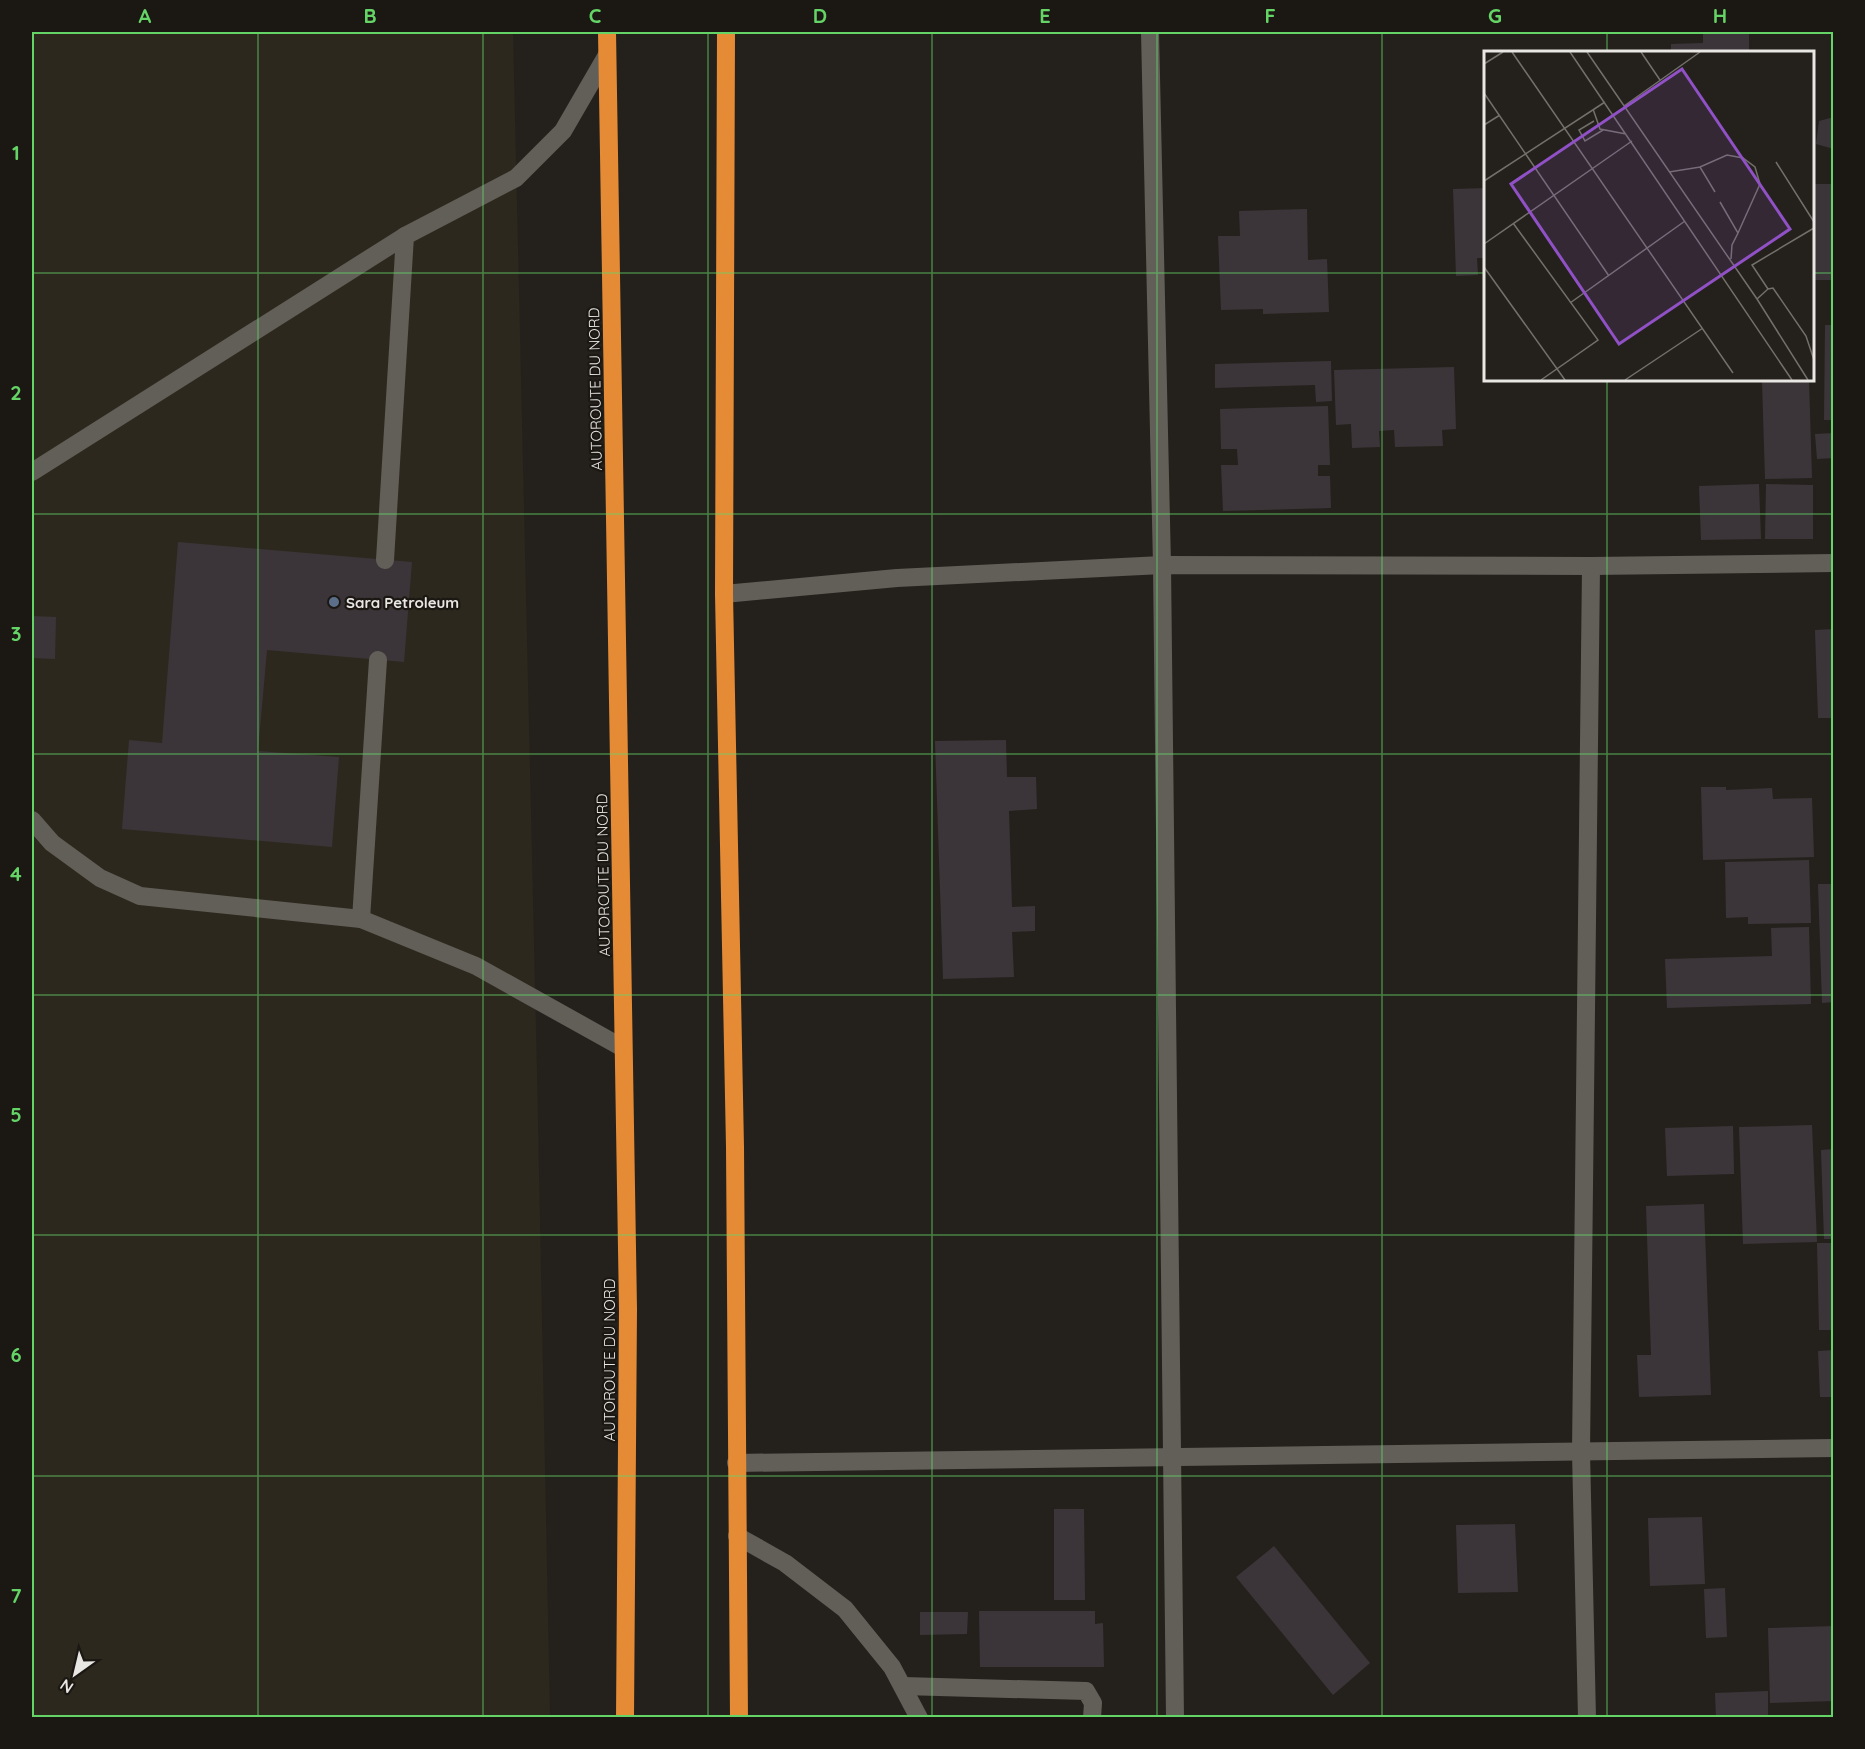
<svg xmlns="http://www.w3.org/2000/svg" width="1865" height="1749" font-family="Quicksand,sans-serif">
	<style>
		.built { fill: #2d281d }
		.building { fill: #3b3539 }
		.lines { fill: none; stroke-linecap: round; stroke-linejoin: round }
		.service { stroke: #625f59; stroke-width: 18 }
		.minor { stroke: #625f59; stroke-width: 18 }
		.motorway { stroke: #e58b35; stroke-width: 18 }
		.grid { fill: none; stroke: #65d467; stroke-width: 1.5; stroke-opacity: 0.55 }
		.service-dot { fill: #5c6f8a; stroke: #1b1813; stroke-width: 2 }
		.labels { text-anchor: middle; dominant-baseline: central; stroke-width: 4.5; stroke-linejoin: round; paint-order: stroke }
		.street-label { font-size: 15px; fill: #e9e7e4; stroke: #1b1813 }
		.poi-label { font-size: 15px; font-weight: bold; fill: #e9e7e4; stroke: #1b1813; text-anchor: start }
		.inset-road { fill: none; stroke: #73706c; stroke-width: 1.5 }
		.view { fill: #9151c6; fill-opacity: 0.15; stroke: #9151c6; stroke-width: 3 }
		.inset-edge { fill: none; stroke: #e9e7e4; stroke-width: 3 }
		.neatline { fill: none; stroke: #65d467; stroke-width: 2 }
		.grid-label { font-size: 20px; text-anchor: middle; font-weight: bold; fill: #65d467 }
	</style>
	<rect width="100%" height="100%" fill="#24211c"/>
	<path class="built" d="M 32,32 L 513,32 L 537,1075 L 550,1717 L 32,1718 Z"/>
	<g class="building">
		<path d="M 1703,32 L 1749,32 L 1749,52 L 1671,52 L 1671,44 L 1703,43 Z"/>
		<path d="M 1834,117 L 1834,149 L 1816,144 L 1819,121 Z"/>
		<rect x="1812" y="184" width="22" height="96"/>
		<path d="M 1486,188 L 1486,258 L 1477,258 L 1478,275 L 1456,276 L 1453,189 Z"/>
		<path d="M 1307,209 L 1308,260 L 1327,259 L 1329,312 L 1263,314 L 1263,309 L 1221,310 L 1218,236 L 1240,236 L 1239,211 Z"/>
		<path d="M 1825,325 L 1834,325 L 1834,420 L 1824,420 Z"/>
		<path d="M 1331,361 L 1332,401 L 1316,402 L 1315,385 L 1215,388 L 1215,364 Z"/>
		<path d="M 1454,367 L 1456,429 L 1442,430 L 1443,446 L 1395,447 L 1394,430 L 1379,431 L 1380,447 L 1352,448 L 1351,424 L 1336,425 L 1334,370 Z"/>
		<path d="M 1809,380 L 1812,478 L 1765,479 L 1762,381 Z"/>
		<path d="M 1328,406 L 1330,465 L 1318,465 L 1318,476 L 1330,476 L 1331,508 L 1223,511 L 1221,465 L 1238,465 L 1237,449 L 1221,449 L 1220,409 Z"/>
		<path d="M 1834,433 L 1834,458 L 1817,459 L 1815,434 Z"/>
		<path d="M 1759,484 L 1761,539 L 1701,540 L 1699,486 Z"/>
		<path d="M 1766,484 L 1813,485 L 1813,539 L 1765,539 Z"/>
		<path d="M 178,542 L 412,562 L 404,662 L 267,650 L 258,751 L 339,757 L 332,847 L 122,829 L 129,740 L 162,743 Z"/>
		<path d="M 32,616 L 56,617 L 55,659 L 32,658 Z"/>
		<path d="M 1834,629 L 1834,718 L 1818,718 L 1815,630 Z"/>
		<path d="M 1006,740 L 1007,777 L 1036,777 L 1037,809 L 1009,811 L 1012,907 L 1035,906 L 1035,931 L 1012,932 L 1014,977 L 943,979 L 935,741 Z"/>
		<path d="M 1701,787 L 1726,787 L 1726,790 L 1772,788 L 1773,799 L 1812,798 L 1814,857 L 1703,860 Z"/>
		<path d="M 1809,860 L 1811,923 L 1748,924 L 1748,917 L 1726,918 L 1725,862 Z"/>
		<path d="M 1818,884 L 1834,884 L 1834,1002 L 1822,1003 Z"/>
		<path d="M 1809,927 L 1811,1004 L 1667,1008 L 1665,959 L 1772,956 L 1771,928 Z"/>
		<path d="M 1812,1125 L 1817,1242 L 1743,1244 L 1739,1127 Z"/>
		<path d="M 1733,1126 L 1734,1174 L 1667,1176 L 1665,1128 Z"/>
		<path d="M 1834,1149 L 1834,1239 L 1824,1239 L 1821,1150 Z"/>
		<path d="M 1704,1204 L 1711,1395 L 1639,1397 L 1637,1355 L 1651,1355 L 1646,1206 Z"/>
		<path d="M 1817,1243 L 1834,1243 L 1834,1330 L 1819,1330 Z"/>
		<path d="M 1834,1350 L 1834,1397 L 1820,1397 L 1818,1351 Z"/>
		<path d="M 1054,1509 L 1084,1509 L 1085,1600 L 1054,1600 Z"/>
		<path d="M 1702,1517 L 1705,1584 L 1650,1586 L 1648,1518 Z"/>
		<path d="M 1515,1524 L 1518,1592 L 1458,1593 L 1456,1525 Z"/>
		<path d="M 1274,1546 L 1370,1663 L 1333,1695 L 1236,1577 Z"/>
		<path d="M 1725,1588 L 1727,1637 L 1706,1638 L 1704,1589 Z"/>
		<path d="M 979,1611 L 1095,1611 L 1095,1624 L 1103,1623 L 1104,1667 L 980,1667 Z"/>
		<path d="M 920,1612 L 968,1612 L 967,1634 L 920,1635 Z"/>
		<path d="M 1834,1626 L 1834,1701 L 1770,1703 L 1768,1628 Z"/>
		<path d="M 1768,1691 L 1768,1718 L 1716,1718 L 1715,1693 Z"/>
	</g>
	<g class="lines">
		<g class="service">
			<path d="M 32,472 L 405,236"/>
			<path d="M 385,560 L 405,236 L 516,178 L 563,131 L 607,55"/>
			<path d="M 378,660 L 361,919 L 476,966 L 623,1048"/>
			<path d="M 32,820 L 52,843 L 100,878 L 140,896 L 361,919"/>
			<path d="M 737,1536 L 785,1563 L 845,1609 L 892,1667 L 919,1718"/>
			<path d="M 903,1686 L 1086,1691 L 1093,1703 L 1092,1718"/>
		</g>
		<g class="minor">
			<path d="M 1150,32 L 1162,565 L 1175,1718"/>
			<path d="M 724,594 L 897,578 L 1162,565 L 1591,566 L 1834,563"/>
			<path d="M 736,1463 L 1834,1448"/>
			<path d="M 1587,1718 L 1581,1452 L 1591,566"/>
		</g>
		<g class="motorway">
			<path d="M 607,32 L 628,1309 L 625,1718"/>
			<path d="M 726,32 L 724,594 L 735,1147 L 739,1718"/>
		</g>
	</g>
	<path class="grid" d="M 258,32 L 258,1718M 483,32 L 483,1718M 708,32 L 708,1718M 932,32 L 932,1718M 1157,32 L 1157,1718M 1382,32 L 1382,1718M 1607,32 L 1607,52M 32,273 L 1486,273M 1812,273 L 1834,273M 1607,380 L 1607,1718M 32,514 L 1834,514M 32,754 L 1834,754M 32,995 L 1834,995M 32,1235 L 1834,1235M 32,1476 L 1834,1476"/>
	<circle class="service-dot" cx="334" cy="602" r="6"/>
	<g class="labels">
		<g class="street-label">
			<text transform="translate(595 389) rotate(-91)">AUTOROUTE DU NORD</text>
			<text transform="translate(603 875) rotate(-91)">AUTOROUTE DU NORD</text>
			<text transform="translate(609 1360) rotate(-90)">AUTOROUTE DU NORD</text>
		</g>
		<g class="poi-label">
			<text x="346" y="602">Sara Petroleum</text>
		</g>
	</g>
	<g transform="translate(1484 51)">
		<rect width="330" height="330" fill="#24211c"/>
		<path class="inset-road" d="M 28,1 L 249,322M 86,1 L 308,329M 103,1 L 273,248 L 324,329M 157,1 L 176,29M 0,13 L 19,1M 0,42 L 125,225M 140,55 L 216,1M 109,58 L 116,78 L 142,83M 110,70 L 95,79 L 101,90 L 119,79M 0,74 L 16,64M 292,111 L 330,171M 216,116 L 243,104 L 259,107 L 271,116 L 276,133 L 254,182M 185,121 L 216,116 L 231,141M 0,130 L 121,51M 236,151 L 254,182 L 248,194 L 247,208M 29,172 L 114,289 L 57,329M 0,193 L 148,90M 0,216 L 81,329M 284,238 L 289,237 L 322,285 L 330,309M 273,248 L 284,238 L 268,214 L 330,177M 86,252 L 201,170M 141,329 L 219,277"/>
		<path class="view" d="M 198,18 L 306,178 L 135,293 L 27,133 Z"/>
		<rect width="330" height="330" class="inset-edge"/>
	</g>
	<rect width="1865" height="1749" fill="none" stroke="#1b1813" stroke-width="66"/>
	<g transform="translate(75 1674) rotate(214)" stroke="#1b1813" stroke-width="4.5" paint-order="stroke">
	<path d="M0-4.5L10 22L0 15L-10 22Z" fill="#e9e7e4"/>
	<text y="-9" font-size="16" font-weight="bold" text-anchor="middle" fill="#e9e7e4">N</text>
	</g>
	<rect x="33" y="33" width="1799" height="1683" class="neatline"/>
	<g class="grid-label">
		<text x="145" y="23">A</text>
		<text x="370" y="23">B</text>
		<text x="595" y="23">C</text>
		<text x="820" y="23">D</text>
		<text x="1045" y="23">E</text>
		<text x="1270" y="23">F</text>
		<text x="1495" y="23">G</text>
		<text x="1720" y="23">H</text>
		<text x="16" y="160">1</text>
		<text x="16" y="400">2</text>
		<text x="16" y="641">3</text>
		<text x="16" y="881">4</text>
		<text x="16" y="1122">5</text>
		<text x="16" y="1362">6</text>
		<text x="16" y="1603">7</text>
	</g>
</svg>
